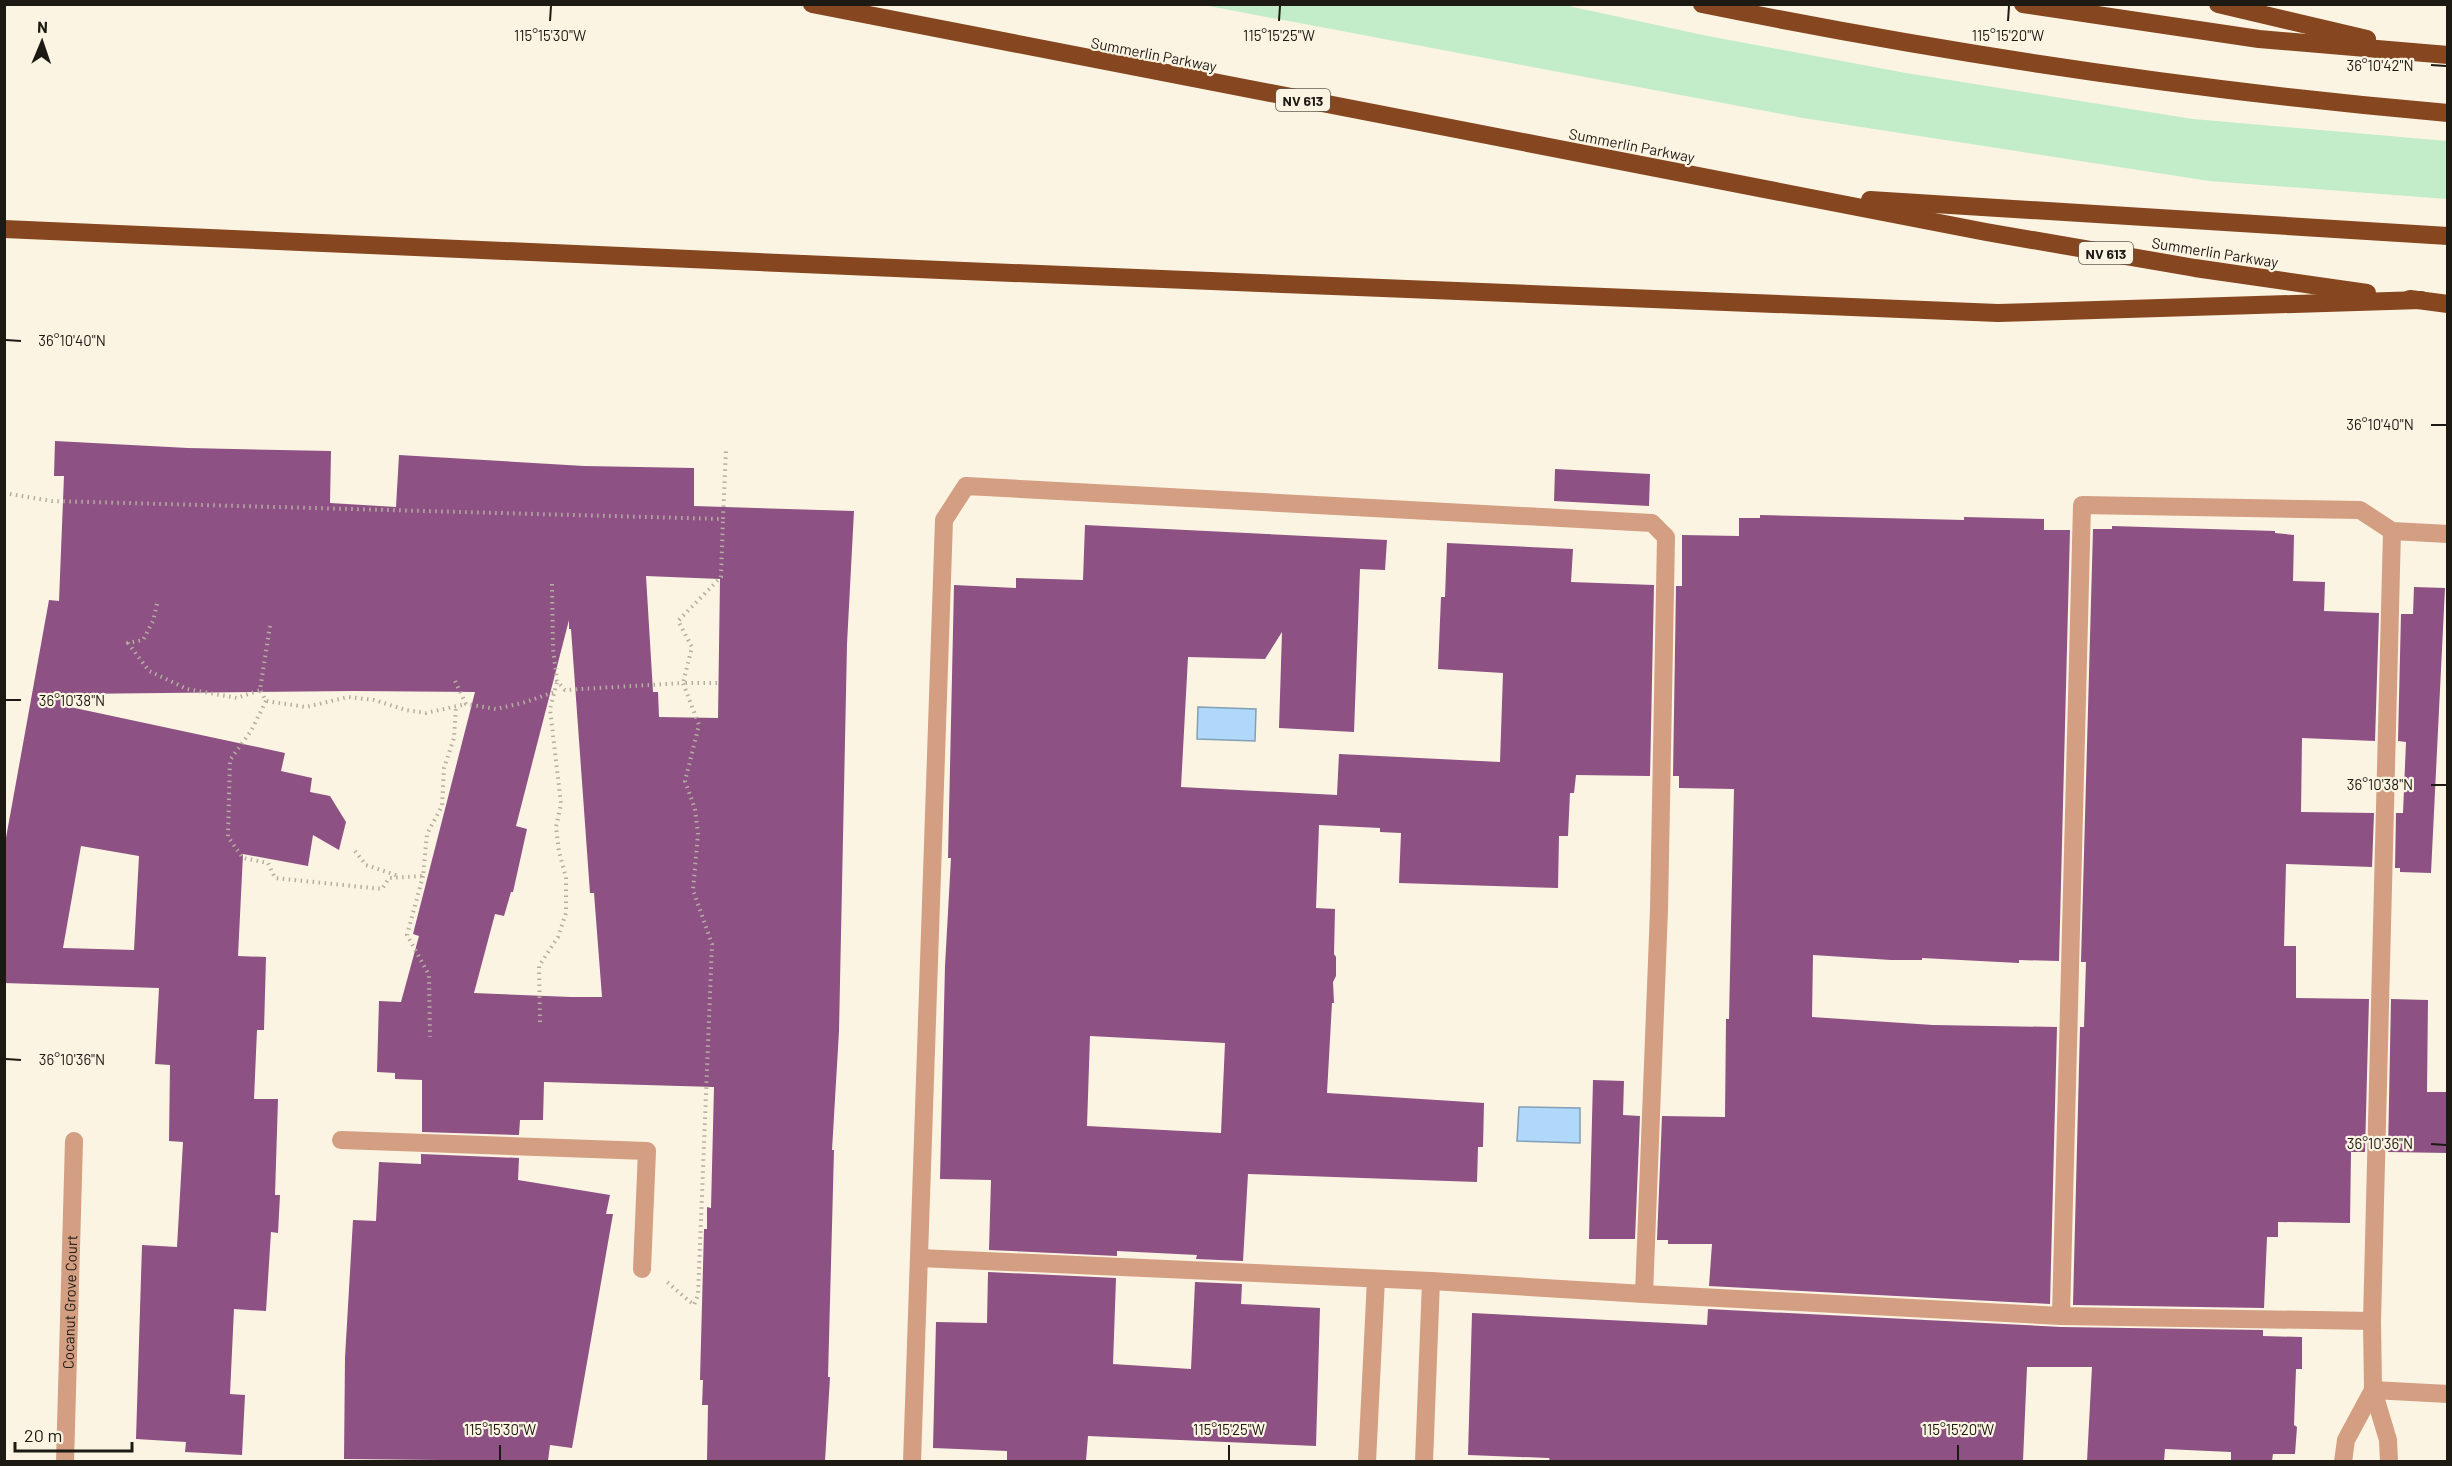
<svg xmlns="http://www.w3.org/2000/svg" width="2452" height="1466" font-family="Barlow,sans-serif">
	<style>
		.green { fill: #c3edc8 }
		.water { fill: #afd8fa; stroke: #839fb5; stroke-width: 1.5 }
		.building { fill: #8d5184; fill-rule: evenodd }
		.lines { fill: none; stroke-linecap: round; stroke-linejoin: round }
		.path { stroke: #b4aea0; stroke-width: 4; stroke-dasharray: 1.5 4.5; stroke-linecap: butt }
		.minor { stroke: #d39e81; stroke-width: 18 }
		.highway { stroke: #854620; stroke-width: 18 }
		.ticks { fill: none; stroke: #1d1a14; stroke-width: 2 }
		.labels { text-anchor: middle; dominant-baseline: central; stroke-width: 4.5; stroke-linejoin: round; paint-order: stroke }
		.shield { fill: #fbf4e2; stroke: #605b52; stroke-width: 1.5 }
		.shield-label { font-size: 14px; font-weight: bold; fill: #1d1a14 }
		.street-label { font-size: 15px; fill: #1d1a14; stroke: #fbf4e2 }
		.ticks-label { font-size: 15px; text-anchor: middle; fill: #1d1a14; stroke: #fbf4e2; stroke-width: 4.5; stroke-linejoin: round; paint-order: stroke }
	</style>
	<rect width="100%" height="100%" fill="#fbf4e2"/>
	<path class="green" d="M 1203,5 L 1564,5 L 1703,35 L 1906,73 L 2193,119 L 2447,141 L 2447,199 L 2209,181 L 1803,118 Z"/>
	<g class="water">
		<path d="M 1198,707 L 1256,709 L 1255,741 L 1197,739 Z"/>
		<path d="M 1519,1107 L 1580,1108 L 1580,1143 L 1517,1141 Z"/>
	</g>
	<g class="building">
		<path d="M 55,441 L 188,448 L 331,451 L 330,503 L 396,507 L 399,455 L 584,466 L 694,468 L 694,506 L 854,511 L 847,644 L 839,1031 L 832,1150 L 834,1150 L 828,1377 L 830,1377 L 825,1461 L 707,1461 L 708,1405 L 702,1405 L 703,1380 L 700,1380 L 704,1229 L 707,1229 L 707,1207 L 711,1208 L 714,1087 L 544,1082 L 543,1120 L 520,1120 L 519,1135 L 422,1132 L 422,1080 L 395,1079 L 395,1073 L 377,1072 L 379,1001 L 401,1002 L 419,936 L 413,934 L 475,692 L 353,691 L 71,694 L 70,707 L 285,753 L 281,771 L 312,778 L 310,792 L 330,796 L 346,822 L 339,850 L 313,835 L 308,866 L 243,854 L 238,956 L 266,957 L 264,1030 L 257,1030 L 254,1099 L 278,1099 L 275,1195 L 280,1195 L 278,1233 L 271,1232 L 266,1311 L 234,1309 L 230,1394 L 245,1395 L 242,1455 L 185,1452 L 186,1442 L 136,1439 L 142,1245 L 177,1247 L 183,1142 L 169,1141 L 170,1065 L 155,1064 L 159,988 L 4,983 L 4,849 L 49,600 L 59,601 L 64,476 L 54,476 ZM 646,576 L 720,579 L 718,718 L 659,717 L 658,692 L 653,692 ZM 569,620 L 569,629 L 571,629 L 590,893 L 594,893 L 602,997 L 571,997 L 474,993 L 495,914 L 504,916 L 511,892 L 513,892 L 527,829 L 516,826 ZM 81,846 L 139,856 L 134,950 L 63,948 Z"/>
		<path d="M 1555,469 L 1650,474 L 1649,506 L 1554,501 Z"/>
		<path d="M 1760,515 L 1964,520 L 1964,517 L 2044,519 L 2044,530 L 2070,530 L 2059,961 L 2019,960 L 2019,963 L 1922,958 L 1922,960 L 1891,960 L 1813,955 L 1812,1017 L 1933,1025 L 2057,1027 L 2050,1304 L 1709,1286 L 1712,1244 L 1668,1244 L 1668,1240 L 1657,1240 L 1662,1116 L 1725,1117 L 1726,1019 L 1729,1019 L 1734,789 L 1679,788 L 1679,776 L 1673,776 L 1676,586 L 1682,586 L 1682,535 L 1739,536 L 1739,518 L 1760,518 Z"/>
		<path d="M 1085,525 L 1387,540 L 1385,570 L 1360,569 L 1354,732 L 1279,728 L 1282,632 L 1265,659 L 1188,657 L 1181,787 L 1337,795 L 1339,754 L 1500,762 L 1503,673 L 1438,669 L 1441,597 L 1445,597 L 1447,543 L 1573,549 L 1571,582 L 1654,585 L 1650,776 L 1576,775 L 1574,793 L 1570,793 L 1568,836 L 1559,836 L 1558,888 L 1399,883 L 1401,833 L 1380,832 L 1380,828 L 1319,825 L 1316,908 L 1335,909 L 1334,954 L 1336,957 L 1336,976 L 1333,982 L 1334,1003 L 1332,1003 L 1327,1093 L 1484,1103 L 1483,1147 L 1478,1147 L 1477,1182 L 1248,1174 L 1243,1261 L 1196,1259 L 1197,1255 L 1117,1251 L 1117,1256 L 989,1250 L 991,1180 L 940,1179 L 945,966 L 951,858 L 948,858 L 954,585 L 1016,588 L 1016,578 L 1083,580 ZM 1090,1036 L 1225,1043 L 1221,1133 L 1087,1126 Z"/>
		<path d="M 2112,526 L 2275,531 L 2275,533 L 2294,535 L 2293,581 L 2325,582 L 2324,611 L 2379,613 L 2375,741 L 2302,738 L 2301,812 L 2374,813 L 2372,867 L 2286,864 L 2284,946 L 2296,946 L 2296,998 L 2369,999 L 2365,1152 L 2351,1152 L 2350,1223 L 2278,1222 L 2278,1237 L 2267,1237 L 2264,1308 L 2073,1305 L 2080,1027 L 2084,1027 L 2086,962 L 2081,962 L 2093,529 L 2112,529 Z"/>
		<path d="M 2414,587 L 2445,588 L 2431,873 L 2400,872 L 2400,868 L 2395,868 L 2396,813 L 2403,813 L 2406,742 L 2398,741 L 2401,614 L 2413,614 Z"/>
		<path d="M 2391,999 L 2428,1000 L 2427,1092 L 2448,1092 L 2448,1153 L 2388,1152 Z"/>
		<path d="M 1593,1080 L 1624,1081 L 1623,1115 L 1640,1116 L 1635,1239 L 1589,1239 Z"/>
		<path d="M 421,1154 L 519,1158 L 518,1180 L 610,1195 L 606,1214 L 613,1214 L 572,1448 L 550,1445 L 548,1461 L 344,1459 L 345,1358 L 353,1220 L 376,1221 L 379,1162 L 421,1164 Z"/>
		<path d="M 988,1272 L 1116,1278 L 1113,1364 L 1191,1369 L 1195,1282 L 1242,1284 L 1241,1304 L 1320,1308 L 1316,1446 L 1088,1436 L 1086,1461 L 1007,1461 L 1007,1451 L 933,1448 L 936,1322 L 987,1323 Z"/>
		<path d="M 1708,1309 L 2061,1327 L 2263,1330 L 2263,1336 L 2302,1337 L 2302,1369 L 2296,1369 L 2294,1425 L 2297,1427 L 2295,1454 L 2273,1454 L 2272,1461 L 2231,1461 L 2231,1452 L 2165,1449 L 2164,1461 L 2087,1461 L 2092,1367 L 2027,1367 L 2023,1461 L 1550,1461 L 1549,1458 L 1468,1455 L 1472,1313 L 1707,1325 Z"/>
	</g>
	<g class="lines">
		<g class="path">
			<path d="M 4,493 L 52,501 L 723,519 L 726,449"/>
			<path d="M 552,584 L 553,649 L 557,681 L 565,690 L 683,683 L 699,725 L 685,781 L 695,809 L 698,834 L 693,890 L 712,944 L 698,1295 L 694,1305 L 667,1282"/>
			<path d="M 157,604 L 153,621 L 143,640 L 128,643 L 149,671 L 187,689 L 237,698 L 260,690"/>
			<path d="M 270,626 L 260,690 L 266,701 L 306,707 L 348,697 L 374,700 L 406,710 L 426,713 L 466,704"/>
			<path d="M 455,681 L 466,704 L 496,709 L 526,702 L 554,692"/>
			<path d="M 717,683 L 683,683 L 692,647 L 678,621 L 721,577 L 723,519"/>
			<path d="M 266,701 L 251,731 L 230,760 L 228,837 L 243,858 L 268,863 L 275,878 L 382,889 L 389,878 L 423,876 L 427,834 L 442,806 L 444,768 L 454,738 L 456,707"/>
			<path d="M 355,851 L 366,865 L 399,876"/>
			<path d="M 423,876 L 407,935 L 429,975 L 430,1037"/>
			<path d="M 540,1022 L 539,966 L 558,937 L 566,913 L 566,877 L 559,852 L 556,827 L 561,804 L 550,709 L 557,682"/>
		</g>
		<g class="minor">
			<path d="M 341,1140 L 647,1151 L 642,1269"/>
			<path d="M 920,1258 L 1431,1281 L 1644,1294 L 2061,1316 L 2372,1321"/>
			<path d="M 2061,1316 L 2082,505 L 2360,510 L 2392,531 L 2448,534"/>
			<path d="M 2373,1390 L 2448,1394"/>
			<path id="s1" d="M 65,1462 L 74,1141"/>
			<path d="M 912,1462 L 944,520 L 966,486 L 1652,523 L 1666,537 L 1659,910 L 1644,1294"/>
			<path d="M 1367,1462 L 1376,1279"/>
			<path d="M 1424,1462 L 1431,1281"/>
			<path d="M 2343,1462 L 2346,1440 L 2373,1390"/>
			<path d="M 2389,1462 L 2388,1440 L 2373,1390 L 2372,1321 L 2392,531"/>
		</g>
		<g class="highway">
			<path d="M 812,4 L 1986,232 L 2195,268 L 2367,293"/>
			<path d="M 1702,4 C 1948,54 2197,91 2448,113"/>
			<path d="M 2023,4 L 2259,39 L 2448,55"/>
			<path d="M 2218,4 L 2367,39"/>
			<path d="M 1870,200 L 2448,236"/>
			<path d="M 4,229 L 941,270 L 1998,313 L 2421,300"/>
			<path d="M 2410,299 L 2448,304"/>
		</g>
	</g>
	<path class="ticks" d="M 550,21 L 551,6M 1279,21 L 1280,6M 2008,21 L 2009,6M 2431,65 L 2446,66M 6,340 L 21,341M 2431,425 L 2446,425M 6,700 L 21,700M 2431,785 L 2446,785M 6,1059 L 21,1060M 2431,1144 L 2446,1145M 500,1460 L 500,1445M 1229,1460 L 1229,1445M 1958,1460 L 1958,1445"/>
	<g class="labels">
		<g class="shield">
			<rect x="1276" y="89" width="54" height="22" rx="4.5"/>
			<rect x="2079" y="242" width="54" height="22" rx="4.5"/>
		</g>
		<g class="shield-label">
			<text x="1303" y="100">NV 613</text>
			<text x="2106" y="253">NV 613</text>
		</g>
		<g class="street-label">
			<text transform="translate(1154 54) rotate(11)">Summerlin Parkway</text>
			<text transform="translate(1632 145) rotate(11)">Summerlin Parkway</text>
			<text transform="translate(2215 252) rotate(9)">Summerlin Parkway</text>
			<text stroke="none"><textPath href="#s1" startOffset="160">Cocanut Grove Court</textPath></text>
		</g>
	</g>
	<g class="ticks-label">
		<text x="550" y="41">115°15'30"W</text>
		<text x="1279" y="41">115°15'25"W</text>
		<text x="2008" y="41">115°15'20"W</text>
		<text x="2380" y="71">36°10'42"N</text>
		<text x="72" y="346">36°10'40"N</text>
		<text x="2380" y="430">36°10'40"N</text>
		<text x="72" y="706">36°10'38"N</text>
		<text x="2380" y="790">36°10'38"N</text>
		<text x="72" y="1065">36°10'36"N</text>
		<text x="2380" y="1149">36°10'36"N</text>
		<text x="500" y="1435">115°15'30"W</text>
		<text x="1229" y="1435">115°15'25"W</text>
		<text x="1958" y="1435">115°15'20"W</text>
	</g>
	<rect width="2452" height="1466" fill="none" stroke="#1d1a14" stroke-width="12"/>
	<g transform="translate(42 42) rotate(2)" stroke="#fbf4e2" stroke-width="4.5" paint-order="stroke">
	<path d="M0-4.5L10 22L0 15L-10 22Z" fill="#1d1a14"/>
	<text y="-9" font-size="16" font-weight="bold" text-anchor="middle" fill="#1d1a14">N</text>
	</g>
	<path d="M15 1442v9h117v-9" fill="none" stroke="#1d1a14" stroke-width="3"/>
	<text x="24" y="1442" font-size="18" fill="#1d1a14" stroke="#fbf4e2" stroke-width="4.5" paint-order="stroke">20 m</text>
</svg>
